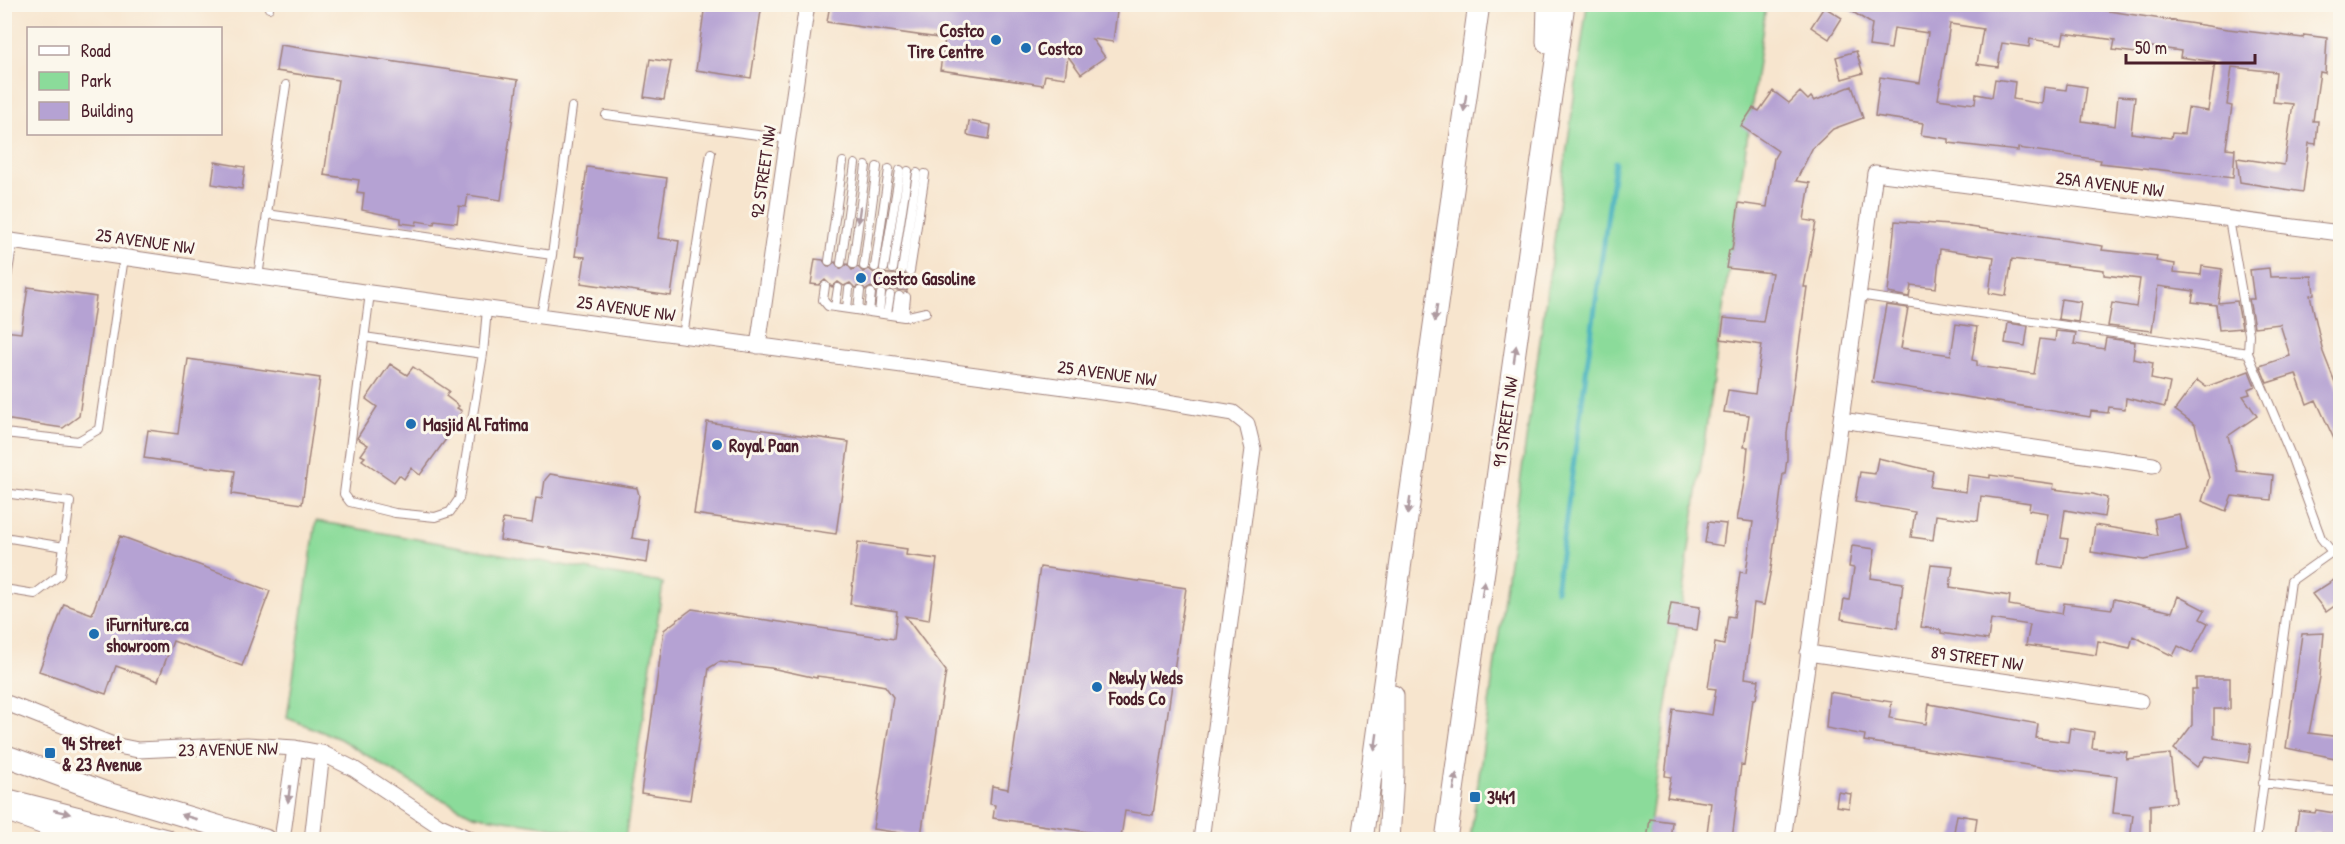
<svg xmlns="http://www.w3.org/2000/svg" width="2345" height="844" font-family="'Patrick Hand',sans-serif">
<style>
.green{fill:#8bdb9a;stroke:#6a7d62;stroke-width:1.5}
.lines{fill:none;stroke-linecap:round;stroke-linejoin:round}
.stream{stroke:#41b0bd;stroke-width:5}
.building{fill:#b5a2d3;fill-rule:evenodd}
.lane-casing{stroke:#a0827c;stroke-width:10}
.street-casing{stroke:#a0827c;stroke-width:17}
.secondary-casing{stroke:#a0827c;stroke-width:23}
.lane{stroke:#fff;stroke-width:8}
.street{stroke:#fff;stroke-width:15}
.secondary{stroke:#fff;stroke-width:21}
.oneway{fill:#ae9aa0}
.poi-dot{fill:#1f6fb2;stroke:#fbf7ec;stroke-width:2}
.labels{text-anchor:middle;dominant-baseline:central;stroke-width:6;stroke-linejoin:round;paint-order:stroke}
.poi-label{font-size:18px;font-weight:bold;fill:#4a1f2b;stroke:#fbf7ec;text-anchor:start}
.street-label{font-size:18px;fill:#4a1f2b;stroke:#fbf7ec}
</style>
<rect width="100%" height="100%" fill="#fbf7ec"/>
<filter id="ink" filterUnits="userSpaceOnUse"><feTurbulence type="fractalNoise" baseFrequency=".0167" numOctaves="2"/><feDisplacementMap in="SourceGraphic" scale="12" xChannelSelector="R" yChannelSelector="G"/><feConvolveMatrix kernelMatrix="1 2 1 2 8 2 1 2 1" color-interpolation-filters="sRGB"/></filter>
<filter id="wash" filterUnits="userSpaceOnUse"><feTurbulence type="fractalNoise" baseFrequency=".008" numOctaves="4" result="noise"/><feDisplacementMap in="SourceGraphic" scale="24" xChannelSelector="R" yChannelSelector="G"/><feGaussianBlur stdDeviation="1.35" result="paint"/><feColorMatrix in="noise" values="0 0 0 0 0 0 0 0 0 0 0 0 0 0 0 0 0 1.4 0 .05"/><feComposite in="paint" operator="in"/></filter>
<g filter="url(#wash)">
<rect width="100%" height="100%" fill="#f7e5ce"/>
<path class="green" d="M1587,5h179l-118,834 -178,1z
M316,521l347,62 -38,256 -152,-24 -49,-25 -84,-51 -53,-21z"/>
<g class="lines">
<path class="stream" d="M1556,591l59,-429"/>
</g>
<g id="blocks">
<path class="building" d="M705,4h57l-11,74 -55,-8z
M830,4h288l-5,38 -21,-3 13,18 -24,17 -13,-18 -3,22 -20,-3 -2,10 -103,-15 5,-31 -118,-17z
M1840,4h222l166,25 75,9 1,-3 23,3 -2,35 -5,-1 -7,49h5l-2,23 -7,-1 -6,49 -63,-10 -3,-24 47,7 9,-61 -20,-2 3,-30 -44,-5 -5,38 5,1 -6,42 9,1 -2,29 -133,-15 1,-3 -83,-12v3l-69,-8v-4l-28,-4 2,-12 -48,-7 5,-39 40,6 8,-50 -34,-5 -3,21 -22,-3 3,-22zM1950,24l33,5 -6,35 21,3 4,-24 27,4 1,-8 32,5 2,-11 51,7 -2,10 23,3 1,-8 44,6 -1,6 35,5 -7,49 -20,-3 -4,26 -12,-1 -1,5 -40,-5 4,-36 -17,-1 -3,30 -33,-5 5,-34 -20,-3 -1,6 -22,-3 -2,17 -29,-5 2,-17 -20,-3 -3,18 -16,-3 -1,10 -37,-5z
M1824,7l18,11 -13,21 -18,-12z
M280,45l238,35 -17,120 -33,-5 -2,12 -7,-1 -2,17 -22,-3 -1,4 -17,-3 -1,4 -15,-2v-5l-39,-8 2,-17 -7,-1 2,-12 -35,-5 14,-95 -62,-9z
M1856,51l7,22 -21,6 -6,-22z
M650,59l21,3 -7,38 -20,-3z
M1852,86l11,32 -30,11 -21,20 -16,32 14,2 -6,37 12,2 -12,65h3l-20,146v26l-2,15h-2l-12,95 -7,36 -10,-2 -9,75 14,2 -3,19h-3l-9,67 -3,-1 -9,75h-26l5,-37 -44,-6 4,-20 -6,-1 8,-67 39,6 4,-26 -8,-1 7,-45 9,2 4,-29 6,1 6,-45 6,1 7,-51 -16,-2 8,-43 3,-30h-4l5,-32 -25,-3 4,-22 27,4 7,-49 -41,-6 3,-21 39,4 9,-49 -46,-5 3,-18h3l7,-47 28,4 7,-49 4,-7 -37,-25 12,-18 6,3 14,-20 16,12 11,-11 8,8 3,-3 3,4z
M969,121l22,4 -2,14 -22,-4z
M215,162l30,5 -3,22 -30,-5z
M587,167l80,11 -9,60 21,3 -8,55 -90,-13 4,-26 -10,-1z
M1895,221l68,5 140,20 -1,4 55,6 -1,5 19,3 -1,8 27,3 1,-9 20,3 -4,34 19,-2 5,27 -23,2 -3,-25 -24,-3 2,-11 -36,-5 -6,45 -44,-5 4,-23 24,4 4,-28 -36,-4v-5l-92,-11 -6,37 -17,-3 5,-36 -54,-8 -4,39 -25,-3 -2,12 -21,-4z
M815,259l8,1 5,7 7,-5 5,7 7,-5 5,6 6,-3 5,5 6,-3 5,4 31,2 4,2 -2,14 -26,-3 -5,2 -5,-3 -5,3 -5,-5 -6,3 -5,-5 -6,3 -6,-4 -6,5 -7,-7 -6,5 -8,-1z
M2269,268l1,9 42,-1 2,18 -4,1 13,57 17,43v57l-24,-52 -9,4 -11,-30 -29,9 -7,-17 30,-10 -10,-32 -26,3 -5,-28h5l-4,-29z
M28,287l68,10 -17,119 -16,12 -59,-9v-88l17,2z
M2061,299l20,3 -3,20 -20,-3z
M1886,305l22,3 -7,40 50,7 5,-31 21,3 -5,33 5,1v5l57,8 6,-35 15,2 1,-10 20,2 -2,11 30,5 2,-11 29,4 -2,17 20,4 -2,16 19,4 -5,24 -39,-9 -1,11 -16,-2 -1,6 -17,-2 -1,6 -218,-35z
M2008,323l20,3 -3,20 -20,-3z
M188,359l132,19 -18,126 -70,-10 3,-23 -91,-13 4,-28 30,4z
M390,364l17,11 6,-8 36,24 -3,5 13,10 -2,2 5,3 -7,11 2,2 -37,51 -9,-7 -7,11 -5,-4 -5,7 -32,-22 3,-3 -4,-2 7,-10 -11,-7 20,-31 -11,-8z
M2249,371l6,15 -7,3 2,5 -7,2 14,20 -29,20 9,35 36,4 -2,25 -39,-4 -6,15 -24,-10 7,-23 -14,-53 -20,-15 22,-30 9,7z
M707,422l142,20 -13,92 -142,-20z
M1878,458l55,13 -3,16 36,5 2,-17 22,3v-3l64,9 -1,5 40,5 14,4 -3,19 -39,-7 -4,28 7,1 -5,29 -24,-4 9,-51 -19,-3 1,-7 -49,-7 -3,25 -42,-6 -3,25 -22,-3 4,-25 -60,-10 5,-30 15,2z
M550,474l87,14 2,7 -7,43 18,3 -3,22 -147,-23 3,-21 29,4 4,-25 6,1 3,-19z
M2179,514l8,37 -43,9 -53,-8 4,-27 62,10 -3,-16z
M1708,522l18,2 -3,22 -18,-3z
M120,536l150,55 -28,75 -69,-25 -15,40 -42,-15 -10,28 -67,-23 25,-67 28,10z
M858,542l49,7 -1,6 31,4 -8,61 -24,-4 41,55 -25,165 -48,-7 20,-132 -8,-11 -22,-4 -46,-6v2l-46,-10 -52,-6 -10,6 -19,132 -49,-7 23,-163 28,-21 202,30 3,-28 -47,-7z
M1852,546l23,3 -4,29 32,5 -5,45 -57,-9 3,-20 5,1 5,-32 -5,-1z
M1931,564l22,2 -3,21 60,9 -1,9 53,9 2,-11 48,6 2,-10 58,13 6,-16 27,14 -5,9 8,4 -16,30 -14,-7 -5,10 -40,-20 -3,12 -32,-7 -2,14 -70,-10 4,-20 -39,-6 -3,21 -47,-7v-3l-20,-3z
M1040,567l146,21 -33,227 -28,-4 -4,26 -128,-19 2,-13 -5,-1 2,-18 16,3z
M2340,576v26l-14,10 -14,-18z
M1671,603l29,4 -3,23 -30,-4z
M2324,633l-4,44 -11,56 31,4v22l-54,-11 16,-114z
M2196,678h34v31h-16v29l37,6 -3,19 -43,-7 -8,11 -23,-18 18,-24v-36h4z
M1829,692l63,10 -3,16 37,6 3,-20 109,20 -2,14 32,4 2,-14 24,4 -2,16 35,4 -1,7 44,-5 6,48 -26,3v35h-20l3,-25 -20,-2 4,-37 -70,-8 -183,-27 1,-6 -39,-7z
M1838,792l13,2 -2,14 -13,-2z
M2316,810l24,4v20l-27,-1 -1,3 -17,-2 4,-23 16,2z
M1957,815l20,3 -3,22 -21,-3z
M1650,819l22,3 -2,18h-23z"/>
</g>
</g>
<g filter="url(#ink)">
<use href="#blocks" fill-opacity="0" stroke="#a0827c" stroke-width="1.5"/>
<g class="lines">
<g class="lane-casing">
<path id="lane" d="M269,8v-4
M606,115l182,24
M267,214l19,-129
M552,255l20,-148
M829,261l14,-99
M841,263l14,-99
M853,264l13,-98
M864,266l13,-99
M875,267l14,-98
M884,268l16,-98
M893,269l15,-98
M902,270l15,-97
M910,271l15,-97
M258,277l9,-63 285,41 -11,61
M825,286l-2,14 5,6 76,11 22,-5
M370,293l-26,201 6,8 45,11 40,4 15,-5 9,-13 24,-145 4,-45
M1858,295l390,58 1,-19 -20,-115
M4,296l9,-55
M835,307l3,-19
M847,308l2,-19
M858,310l2,-19
M869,312l2,-19
M879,313l2,-19
M887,314l3,-19
M896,315l3,-19
M904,317l2,-20
M683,336l28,-183
M364,337l119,17
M2248,353l42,100 31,85 11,14 8,-6
M4,433l74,8 21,-12 25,-172
M4,493l66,9 -10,73 -25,19 -31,-5
M4,537l60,10
M2263,783l77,9
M2256,840l35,-259 41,-29"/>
</g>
<g class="street-casing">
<path id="street" d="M4,240l366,53 761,103 102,17 14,11 6,25 -52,391
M758,346l49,-342
M1841,420l312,45
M1808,653l332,48
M4,702l109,43 25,5 109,-5 48,3 27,5 32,16 84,56 34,15
M282,840l13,-92
M312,840l10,-87
M1783,840l92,-667 465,60"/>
</g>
<g class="secondary-casing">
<path id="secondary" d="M1547,42l1,-38
M4,755l100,37 161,48
M4,799l162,41
M11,812l78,28
M1362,840l117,-836
M1389,840l4,-67v-77
M1446,840l118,-836"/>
</g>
<use href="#lane" class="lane"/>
<use href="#street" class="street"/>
<use href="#secondary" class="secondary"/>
</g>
<defs><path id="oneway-solid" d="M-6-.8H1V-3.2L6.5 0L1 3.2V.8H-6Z" transform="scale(1.5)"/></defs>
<g class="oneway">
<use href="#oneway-solid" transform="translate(1465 103) rotate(98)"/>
<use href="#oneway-solid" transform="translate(859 215) rotate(98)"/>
<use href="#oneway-solid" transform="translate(1436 313) rotate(98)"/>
<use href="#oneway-solid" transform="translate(1515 354) rotate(-82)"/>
<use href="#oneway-solid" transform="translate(1409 506) rotate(98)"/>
<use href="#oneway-solid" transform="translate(1483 589) rotate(-82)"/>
<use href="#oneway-solid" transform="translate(1376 742) rotate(98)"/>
<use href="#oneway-solid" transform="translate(1455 782) rotate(-81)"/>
<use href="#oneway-solid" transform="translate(289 794) rotate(97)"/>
<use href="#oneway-solid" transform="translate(62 812) rotate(13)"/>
<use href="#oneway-solid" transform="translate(189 817) rotate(-164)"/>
</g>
</g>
<g class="poi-dot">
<circle cx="996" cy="40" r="6"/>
<circle cx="1026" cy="48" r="6"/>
<circle cx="861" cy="278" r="6"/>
<circle cx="411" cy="424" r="6"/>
<circle cx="717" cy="445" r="6"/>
<circle cx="94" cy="634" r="6"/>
<circle cx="1097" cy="687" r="6"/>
<rect x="44" y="747" width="12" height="12" rx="3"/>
<rect x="1469" y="791" width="12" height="12" rx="3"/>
</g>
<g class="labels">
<g class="poi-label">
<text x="984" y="30" text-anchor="end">Costco<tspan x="984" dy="21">Tire Centre</tspan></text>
<text x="1038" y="48">Costco</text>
<text x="873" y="278">Costco Gasoline</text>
<text x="423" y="424">Masjid Al Fatima</text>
<text x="729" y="445">Royal Paan</text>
<text x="106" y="624">iFurniture.ca<tspan x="106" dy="21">showroom</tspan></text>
<text x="1109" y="677">Newly Weds<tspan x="1109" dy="21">Foods Co</tspan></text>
<text x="62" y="743">94 Street<tspan x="62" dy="21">&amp; 23 Avenue</tspan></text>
<text x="1487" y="797">3441</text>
</g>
<g class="street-label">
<text transform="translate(763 172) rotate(-82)">92 STREET NW</text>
<text transform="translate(2110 184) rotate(7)">25A AVENUE NW</text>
<text transform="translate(145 241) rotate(8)">25 AVENUE NW</text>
<text transform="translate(626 308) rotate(8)">25 AVENUE NW</text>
<text transform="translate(1107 373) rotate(8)">25 AVENUE NW</text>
<text transform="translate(1505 422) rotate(-82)">91 STREET NW</text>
<text transform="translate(1977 658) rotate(8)">89 STREET NW</text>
<text transform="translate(228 749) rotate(-1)">23 AVENUE NW</text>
</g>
</g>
<rect width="2345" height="844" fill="none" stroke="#fbf7ec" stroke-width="24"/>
<rect x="27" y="27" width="195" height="108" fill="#fbf7ec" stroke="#b4a19f" stroke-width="1.5"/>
<rect x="39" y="46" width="30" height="9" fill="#ffffff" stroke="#b4a19f" stroke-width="1.5"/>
<text x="81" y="57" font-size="18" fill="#4a1f2b">Road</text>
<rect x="39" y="72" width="30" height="18" fill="#8bdb9a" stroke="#b4a19f" stroke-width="1.5"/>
<text x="81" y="87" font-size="18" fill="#4a1f2b">Park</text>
<rect x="39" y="102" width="30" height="18" fill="#b5a2d3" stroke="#b4a19f" stroke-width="1.5"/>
<text x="81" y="117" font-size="18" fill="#4a1f2b">Building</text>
<path d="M2126 54v9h129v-9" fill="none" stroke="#4a1f2b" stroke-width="3"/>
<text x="2135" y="54" font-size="18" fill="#4a1f2b" stroke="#fbf7ec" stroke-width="4.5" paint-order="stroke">50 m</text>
</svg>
